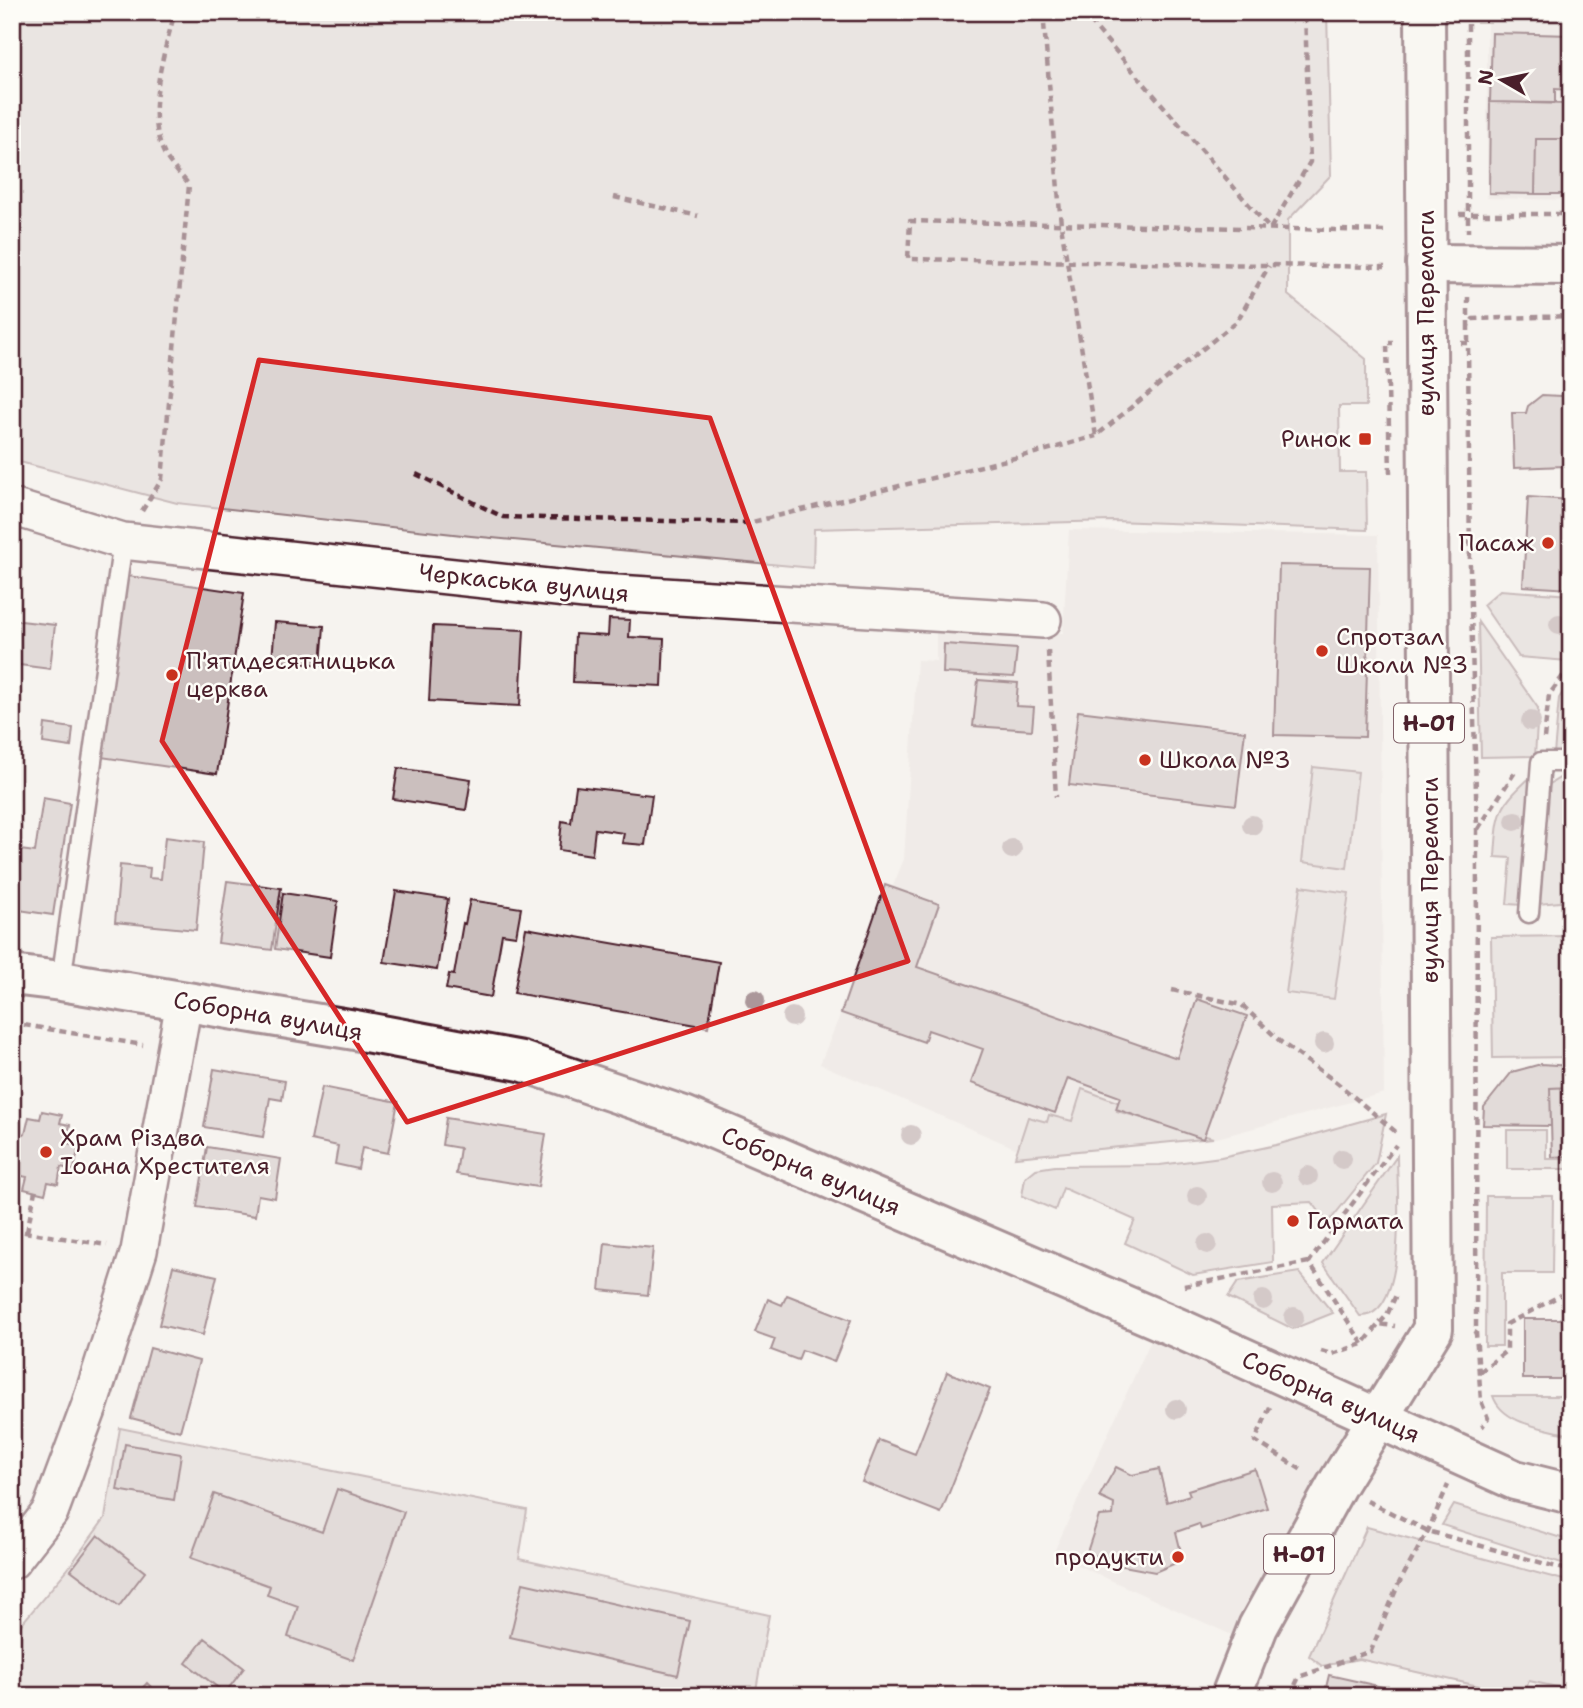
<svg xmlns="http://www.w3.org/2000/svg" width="1583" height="1708" font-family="'Shantell Sans',sans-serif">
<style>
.built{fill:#e9e3e0}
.green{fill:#dcd4d2;stroke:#937a7e;stroke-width:2}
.building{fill:#cbbfbe;stroke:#4a1f2b;stroke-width:2}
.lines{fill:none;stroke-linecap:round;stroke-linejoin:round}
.lane-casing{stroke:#4a1f2b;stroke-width:23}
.street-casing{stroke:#4a1f2b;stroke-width:40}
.secondary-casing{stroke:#4a1f2b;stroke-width:44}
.primary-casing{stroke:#4a1f2b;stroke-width:44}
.path{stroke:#4a1f2b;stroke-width:4.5;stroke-dasharray:7 5;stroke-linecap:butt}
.lane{stroke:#fdfcf7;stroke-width:18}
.street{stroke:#fdfcf7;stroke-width:35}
.secondary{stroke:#fdfcf7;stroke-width:38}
.primary{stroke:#fdfcf7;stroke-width:38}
.tree{fill:#ab979a}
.marked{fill:none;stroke:#d62828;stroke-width:5;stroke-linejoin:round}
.poi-dot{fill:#c8321e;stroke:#fdfcf7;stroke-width:2.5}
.labels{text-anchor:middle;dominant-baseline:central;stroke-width:5;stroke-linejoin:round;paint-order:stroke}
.shield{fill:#fdfcf7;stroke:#806168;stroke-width:2}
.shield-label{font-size:23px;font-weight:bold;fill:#4a1f2b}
.street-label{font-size:24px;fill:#4a1f2b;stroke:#fdfcf7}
.poi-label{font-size:24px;fill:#4a1f2b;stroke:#fdfcf7;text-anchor:start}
</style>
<rect width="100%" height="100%" fill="#f6f3ef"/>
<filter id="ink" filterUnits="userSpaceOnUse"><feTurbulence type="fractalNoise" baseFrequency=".0143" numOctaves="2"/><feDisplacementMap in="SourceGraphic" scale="14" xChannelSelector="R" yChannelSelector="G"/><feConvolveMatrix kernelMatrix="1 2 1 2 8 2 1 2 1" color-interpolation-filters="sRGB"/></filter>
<g filter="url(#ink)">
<path class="built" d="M1487,12h84v188l-84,-2z
M1069,530l309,5 6,558 -167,45 -202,10 -195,-84 84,-205 13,-199 19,1v-34l127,6z
M1156,1329l213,94 -124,218 -192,-87z"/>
<path class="green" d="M12,12h1315l4,163 -43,45v75l78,64v47h-27l1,66h26l1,58 -255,-9 -298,8 -1,39 -342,-32 -294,-33 -165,-43z
M1500,590l71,5v61l-3,5 -49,-4 -36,-52z
M1478,622l60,86 -3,48 -54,1z
M1571,681v73h-17l5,-56z
M1313,767l45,5 -11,96 -45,-6z
M1535,773l-11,132 -17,-1 4,-46 -16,-1c3,-48 4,-51 40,-84z
M1566,774h5v127l-33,3 6,-107 6,-13z
M1301,886l48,7 -15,106 -48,-6z
M1571,936v121l-78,1 -2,-121z
M1082,1089l38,14 -3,8 96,27 -198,19 13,-40 19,5 2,-7 23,6z
M1386,1114l-10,49 -48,60 -16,-21 -40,2 1,58 -80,13 -68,-32 10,-23 -72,-32 -8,22 -33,-14 3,-18 11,-9 19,-3 105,-1 61,-8 55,-12z
M1507,1130h39v29h25v10h-64z
M1397,1156c0,33 12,161 -37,160l-37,-53z
M1486,1196h67l-1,77h-50v73h-17z
M1299,1272l34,41 -40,16 -65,-32 10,-15z
M1493,1396h78v39c-25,-7 -68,-10 -78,-39z
M120,1428l407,82 -8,49 250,56 -14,81h-743v-61l55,-65 38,-52z
M1454,1505l117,36v25l-129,-41z
M1367,1527l204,55v108l-42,-9 -6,15 -164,-37 -37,7 -13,-10z"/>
<path class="building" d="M1492,33l79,2v55l-16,-1v14l-65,-1z
M1490,102l81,2v35h-35l-1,55 -46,-1z
M1536,139h35v55h-36z
M1571,387v56l-8,6 1,17 -50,2 -2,-55h14l2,-7 14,-11 20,1z
M1528,497l43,3v89l-48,-3z
M1279,565l91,2 -5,170 -91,-2z
M128,576l116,17 -27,181 -116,-17z
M609,619l21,1 -1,17 35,2 -2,47 -89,-4 2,-48 33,2z
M12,620l43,5 -5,44 -38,-5z
M275,622l49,4 -3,39 -49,-4z
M433,626l91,4 -4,76 -91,-5z
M944,644l73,5 -3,28 -71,-4z
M978,680l40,3 -2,23 18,1 -2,23 -59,-4z
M1078,711l167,20 -9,74 -167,-20z
M45,724l28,4 -2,19 -28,-4z
M398,768l73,11 -5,31 -73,-11z
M576,786l76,9 -7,50 -23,-2 2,-10 -29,-4 -3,26 -33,-5 3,-29 9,2z
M43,798l27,5 -17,112 -41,-6v-60l23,3z
M165,837l39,5 -8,88 -81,-8 5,-57 30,3 -1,10 12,1z
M227,881l54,7 -9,62 -54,-7z
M885,885l54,19 -22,63 260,91 20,-59 50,17 -44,123 -87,-30 4,-12 -52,-19 -13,35 -84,-30 12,-34 -55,-19 -4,12 -83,-29z
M396,891l52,8 -11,71 -53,-8z
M283,893l55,8 -8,56 -55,-8z
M470,900l51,8 -5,28 -14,-2 -11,63 -45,-8 3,-15 5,1 9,-52 2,1z
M526,928l193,34 -11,65 -194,-34z
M1541,1064l30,2v21l-21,1 1,38 -68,-1 1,-18 28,-35z
M214,1069l71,12 -3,19 -12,-2 -7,39 -59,-10z
M322,1087l76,15 -10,51 -26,-5 -4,21 -23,-5 3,-18 -27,-6z
M1571,1087v69l-19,1 -2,-69z
M42,1111l20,4 -2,8 10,2 -4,18 13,2 -5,25 -13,-3 -3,17 -10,-2 -3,12 -21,-5 3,-12 -10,-2 3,-16 -8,-2v-26l13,3 4,-17 11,2z
M446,1118l100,16 -8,53 -82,-13 4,-26 -18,-3z
M207,1147l74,12 -6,39 -17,-3 -3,21 -58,-9z
M605,1243l48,5 -5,47 -48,-5z
M173,1266l44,10 -14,59 -44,-10z
M787,1295l64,25 -17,42 -32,-12 -4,10 -27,-10 4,-11 -20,-7 13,-33 14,6z
M1523,1319h48v60h-48z
M150,1348l49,13 -19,70 -49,-13z
M947,1372l43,17 -49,124 -79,-31 17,-42 36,14z
M125,1444l56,10 -7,46 -57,-10z
M1116,1467l16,8 27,-6 8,33 23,-7 -2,-5 67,-21 12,39 -66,21 -2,-5 -23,8 7,28 -28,12 -37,-7 2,-7 -34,-3 13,-39 14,-1 1,-11 -15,-7z
M337,1489l67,23 -51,148 -65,-23 10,-31 -31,-11 3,-9 -79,-28 23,-64 108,38z
M98,1535l47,37 -26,34 -48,-36z
M523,1583l167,38 -12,54 -168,-38z
M205,1638l39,30 -19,25 -39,-30z
M1329,1675l94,21h-99z
M147,1683l13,13h-25z
M937,1688l36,8h-37z"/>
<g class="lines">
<g class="lane-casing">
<path id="lane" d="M1529,913l12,-151h30
M61,981l62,-440"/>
</g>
<g class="street-casing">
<path id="street" d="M12,507l111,34 462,50 458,29
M12,1561l38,-49 39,-105 50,-156 45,-249"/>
</g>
<g class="secondary-casing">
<path id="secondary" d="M1426,264l145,1
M12,975l49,6 294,49 166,31 163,55 496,213 335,151 56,14"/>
</g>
<g class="primary-casing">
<path id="primary" d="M1231,1696l27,-69 78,-141 97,-157 -8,-1317"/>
</g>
<path class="path" d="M1043,12l18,213 35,211 141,-115 32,-55
M1082,12l188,217 40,-67 -5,-150
M1468,12v220
M614,197l84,19
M1459,214h112
M1384,231l-474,-10 -2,38 477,8
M1468,297v29
M1461,343h7l2,226 7,261 -1,503
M1468,343v-17l5,-7 98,-3
M1390,473l-3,-130h6
M416,474l87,43 245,6 295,-72 53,-15
M142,511l20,-32 27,-294c-7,-9 -18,-19 -24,-30 -21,-39 -1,-103 10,-143
M1048,651l8,146
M1544,738l5,-43 22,-30
M1478,829l37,-57
M1172,990l70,15 40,38 54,39 60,50
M12,1023l131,22
M12,1230l95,15
M27,1232l8,-41
M1184,1286l125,-24
M1380,1323l7,-8 9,-20
M1474,1332l2,1 5,68 7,17 -6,9
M1363,1344l-54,-82 87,-117
M1321,1351l11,3 31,-10 16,-20 16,2
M1480,1372l27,-22v-26l54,-29
M1270,1407l-15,34 50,31
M1367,1501l61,30 143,40
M1290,1696l9,-19 72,-26 27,-66 30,-54 20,-46"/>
<use href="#lane" class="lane"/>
<use href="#street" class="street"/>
<use href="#secondary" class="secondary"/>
<use href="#primary" class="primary"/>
</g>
<g class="tree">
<circle cx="1559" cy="624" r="10"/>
<circle cx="1531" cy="721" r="10"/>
<circle cx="1515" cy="821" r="10"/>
<circle cx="1252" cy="825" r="10"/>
<circle cx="1012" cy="849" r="10"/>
<circle cx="755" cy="1000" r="10"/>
<circle cx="792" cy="1017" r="10"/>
<circle cx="1324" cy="1043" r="10"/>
<circle cx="911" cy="1135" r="10"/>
<circle cx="1342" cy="1159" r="10"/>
<circle cx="1308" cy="1176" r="10"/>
<circle cx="1272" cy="1182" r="10"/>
<circle cx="1197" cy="1196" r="10"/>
<circle cx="1207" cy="1244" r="10"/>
<circle cx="1263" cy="1300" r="10"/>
<circle cx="1294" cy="1317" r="10"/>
<circle cx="1176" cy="1409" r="10"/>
</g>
</g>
<path d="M0 0H1583V1708H0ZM259,360l451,58 198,543 -501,161 -245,-381z" fill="#f6f3ef" fill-opacity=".55" fill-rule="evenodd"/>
<path class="marked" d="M259,360l451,58 198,543 -501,161 -245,-381z"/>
<g class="poi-dot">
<rect x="1358" y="432" width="14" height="14" rx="3.5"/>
<circle cx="1548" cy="543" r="7"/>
<circle cx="1322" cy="651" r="7"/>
<circle cx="172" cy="675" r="7"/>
<circle cx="1145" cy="760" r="7"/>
<circle cx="46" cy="1152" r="7"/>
<circle cx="1293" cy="1221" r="7"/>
<circle cx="1178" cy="1557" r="7"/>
</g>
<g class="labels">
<g class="shield">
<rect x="1394" y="703.5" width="70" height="39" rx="5"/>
<rect x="1264" y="1534.5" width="70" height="39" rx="5"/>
</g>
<g class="shield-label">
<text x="1429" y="723">Н-01</text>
<text x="1299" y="1554">Н-01</text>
</g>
<g class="street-label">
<text transform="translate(1426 313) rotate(-90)">вулиця Перемоги</text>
<text transform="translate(524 583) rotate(6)">Черкаська вулиця</text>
<text transform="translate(1430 880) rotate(-90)">вулиця Перемоги</text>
<text transform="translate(268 1016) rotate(10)">Соборна вулиця</text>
<text transform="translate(811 1171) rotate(23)">Соборна вулиця</text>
<text transform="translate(1331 1397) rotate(24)">Соборна вулиця</text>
</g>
<g class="poi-label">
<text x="1351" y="439" text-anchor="end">Ринок</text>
<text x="1534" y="543" text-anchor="end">Пасаж</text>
<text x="1336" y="637">Спротзал<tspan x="1336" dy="28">Школи №3</tspan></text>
<text x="186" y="661">П'ятидесятницька<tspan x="186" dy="28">церква</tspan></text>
<text x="1159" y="760">Школа №3</text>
<text x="60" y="1138">Храм Різдва<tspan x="60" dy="28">Іоана Хрестителя</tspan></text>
<text x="1307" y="1221">Гармата</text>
<text x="1164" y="1557" text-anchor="end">продукти</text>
</g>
</g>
<rect width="1583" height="1708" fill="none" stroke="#fdfcf7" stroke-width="42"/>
<rect x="21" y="21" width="1541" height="1666" fill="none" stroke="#4a1f2b" stroke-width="2.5" filter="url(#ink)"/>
<g transform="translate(1502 80) rotate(279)" stroke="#fdfcf7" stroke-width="5" paint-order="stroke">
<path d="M0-5L12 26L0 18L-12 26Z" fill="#4a1f2b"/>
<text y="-10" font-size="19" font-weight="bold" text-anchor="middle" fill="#4a1f2b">N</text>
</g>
</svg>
